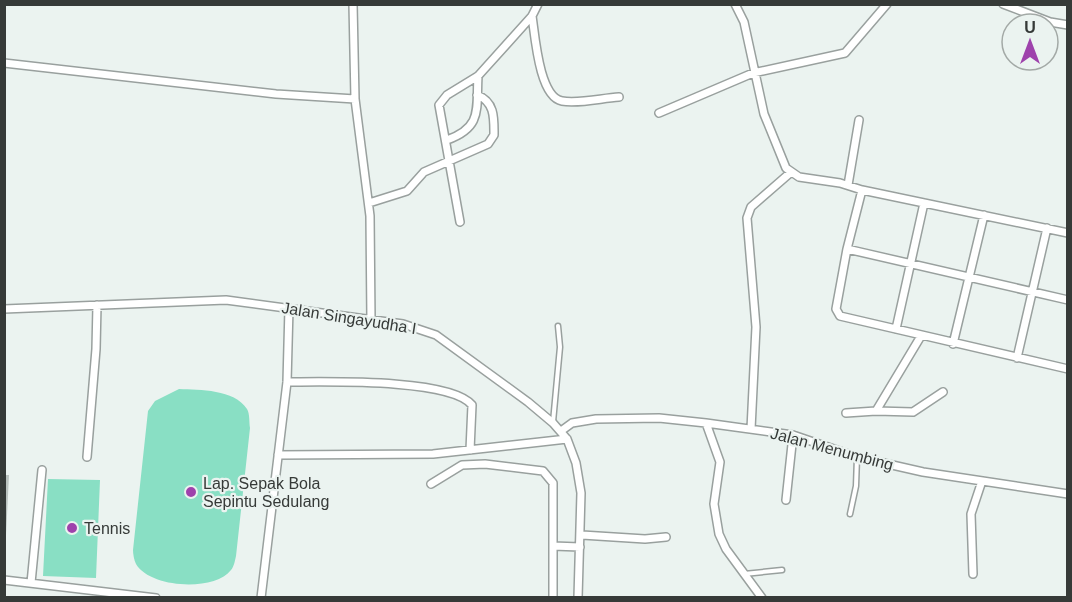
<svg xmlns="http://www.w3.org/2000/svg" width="1072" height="602" font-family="Helvetica,sans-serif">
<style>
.green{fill:#89dfc4}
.building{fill:#bbc3c0}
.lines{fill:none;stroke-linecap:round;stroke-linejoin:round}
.service-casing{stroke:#99a09e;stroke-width:7}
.minor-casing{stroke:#99a09e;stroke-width:10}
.service{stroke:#fff;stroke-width:4}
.minor{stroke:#fff;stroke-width:7}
.poi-dot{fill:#9e42ac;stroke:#ebf3f0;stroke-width:2}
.labels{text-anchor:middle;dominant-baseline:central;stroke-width:4.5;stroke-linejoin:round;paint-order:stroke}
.street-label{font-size:16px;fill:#363a38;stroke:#ebf3f0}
.poi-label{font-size:16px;fill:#363a38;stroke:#ebf3f0;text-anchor:start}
</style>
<rect width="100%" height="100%" fill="#ebf3f0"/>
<path class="green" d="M179,389c21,1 55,0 68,20 3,5 2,13 3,19l-14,128c-1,4 -2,11 -5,14 -17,22 -81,18 -95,-6 -2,-4 -3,-10 -3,-14l15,-139 7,-10z
M48,479l52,1 -4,98 -53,-2z"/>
<path class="building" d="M4,475h5l-3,60h-2z"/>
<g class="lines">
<g class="service-casing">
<path id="service" d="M553,422l7,-75 -2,-21
M850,514l6,-28 1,-29
M744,574l38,-4"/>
</g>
<g class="minor-casing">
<path id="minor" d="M353,4l2,95 15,117 1,104
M735,4l9,18 20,92 22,54 13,9 41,6 22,7 -15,59 -11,60 4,7 228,53
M1003,4l47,18 18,3
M532,16c3,19 7,81 30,85 17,3 40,-3 57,-4
M4,63l272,31 79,5
M659,113l94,-40 92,-20 42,-49
M447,140c36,-13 29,-31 31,-64
M848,185l11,-65
M862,190l206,43
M369,203l38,-12 17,-19 64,-28 6,-9c0,-17 1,-33 -17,-40
M460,222l-21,-117 8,-10 31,-19 54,-60 6,-12
M847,249l221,51
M4,309l222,-9 177,24 33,11 92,67 25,21 14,16 9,24 5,30 -3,105
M896,329l28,-126
M953,344l31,-129
M1017,358l30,-130
M287,382c37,0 163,-4 185,23l-2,45
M876,411l37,1 30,-20
M846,413l30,-2 45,-75
M706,423l14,39 -6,42 5,30 7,15 36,49
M751,429l5,-102 -9,-109 4,-11 39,-34
M561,431l11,-8 24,-4 63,-1 47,5 87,12 64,22 66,15 145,22
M278,455l155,-1 134,-15
M87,457l9,-108 1,-44
M431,484l31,-19 23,-1 58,7 10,12v63l27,1
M786,500l7,-65
M582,535l63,4 21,-2
M973,574l-2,-60 11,-33
M4,580l152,18
M31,583l11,-113
M261,598l26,-216 2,-74
M553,598v-52"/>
</g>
<use href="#service" class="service"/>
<use href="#minor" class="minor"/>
</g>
<g class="poi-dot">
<circle cx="191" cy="492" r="6"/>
<circle cx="72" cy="528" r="6"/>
</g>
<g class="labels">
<g class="street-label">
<text transform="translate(349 318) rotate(9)">Jalan Singayudha I</text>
<text transform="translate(832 449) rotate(15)">Jalan Menumbing</text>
</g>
<g class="poi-label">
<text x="203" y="483">Lap. Sepak Bola<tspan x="203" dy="18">Sepintu Sedulang</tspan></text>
<text x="84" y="528">Tennis</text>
</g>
</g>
<rect width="1072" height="602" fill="none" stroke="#363a38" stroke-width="12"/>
<g transform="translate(1030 42)"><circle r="28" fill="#ebf3f0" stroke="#a3a9a6" stroke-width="1.5"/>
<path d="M0-4.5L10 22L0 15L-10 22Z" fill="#9e42ac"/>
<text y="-9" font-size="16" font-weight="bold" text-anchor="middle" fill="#363a38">U</text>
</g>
</svg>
